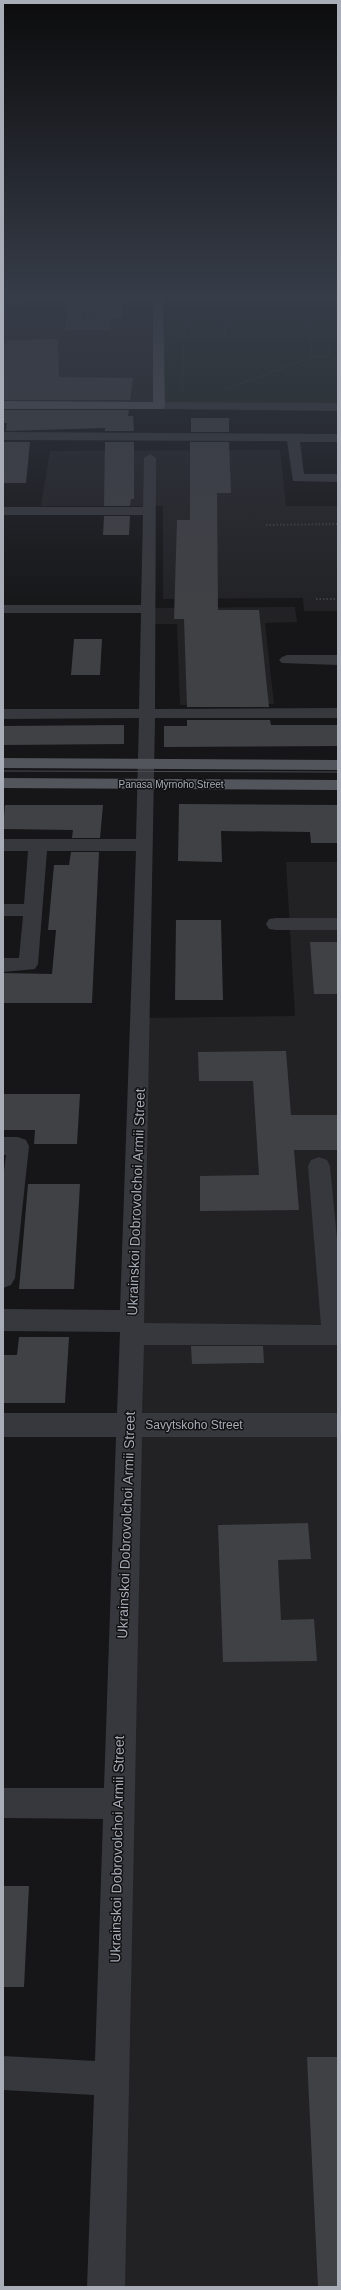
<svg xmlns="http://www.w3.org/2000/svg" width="341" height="2290" font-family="Helvetica,sans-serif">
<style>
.built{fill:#222225}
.green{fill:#1e261f}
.building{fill:#404145}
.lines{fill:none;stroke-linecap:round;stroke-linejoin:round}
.path-far1{stroke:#3d3f44;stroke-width:1.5;stroke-dasharray:1 1.5;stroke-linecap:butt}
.path{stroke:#3d3f44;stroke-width:2;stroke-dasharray:1.5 2;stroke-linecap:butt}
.minor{fill:#37383d;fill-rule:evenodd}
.major{fill:#53555c;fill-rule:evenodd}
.tram{stroke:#4a4c52;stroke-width:1}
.labels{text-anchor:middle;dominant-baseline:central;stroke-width:3;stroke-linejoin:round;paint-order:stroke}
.far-street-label{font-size:10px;fill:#a8adb8;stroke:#111113}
.street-label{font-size:12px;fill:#a8adb8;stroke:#111113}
.near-street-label{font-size:14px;fill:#a8adb8;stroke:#111113}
</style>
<rect width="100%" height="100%" fill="#161618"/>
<path class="built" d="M159,295v111l-156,-1v-103l26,-6z
M280,450l6,56h52v105h-34l-1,-13 -140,1v-93h-122l9,-55z
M295,607l2,15 -32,1 9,81 -94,1 -3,-81h-26v-16z
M286,862h52v1425h-232l35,-1269 154,-2z"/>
<path class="green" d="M159,295h179v112l-179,-1z"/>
<path class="building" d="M68,300h17l-2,18 5,4 7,-4 3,-18h25l-2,19h-10l-1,11h-45z
M58,339l1,38 74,1 -3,22h-127v-57h4v-3z
M3,410h126l-1,6h5l1,15h-29v-3l-99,3 1,-8h-4z
M191,418h38v14h-38z
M4,442h26l-4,41h-23z
M105,442h29v57h-3l-1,7h-26z
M190,442h39l2,51h-14l1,117h41l10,97h-82l-3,-88h-10l3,-99h13z
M104,516h26l-1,19h-26z
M74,639h28l-2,36h-29z
M187,720h83l1,5h67v21l-174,1v-21h23z
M124,725v19l-121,1v-19z
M179,804l159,1v38h-27l-1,-11 -89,-1 1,31 -44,-1z
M5,805h98l-3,33h-28l1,-8 -70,-1z
M71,852h28l-7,151h-89v-30l49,1 4,-44h-8l6,-65h15z
M176,920h45l2,80h-48z
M310,942h28v52h-24z
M286,1051l5,64h47v35h-44l5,60 -99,1v-35l59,-1 -6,-94h-54l-1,-29z
M3,1094h77l-3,50h-43l1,-14h-32z
M28,1184h52l-6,105h-55z
M19,1337h50l-4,66h-62v-48h14z
M191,1346h72l1,17 -72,1z
M308,1523l3,36 -33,1 3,60 33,-1 3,42 -94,1 -5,-137z
M3,1886h26l-5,101h-21z
M307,2057h31v230h-20z"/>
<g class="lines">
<path class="path-far1" d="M223,295l2,41
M322,295l16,1
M176,336h162
M327,336l4,21 7,3
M312,357h19
M226,389l86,-32 -6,-62
M182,391l4,-96"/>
<path class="path" d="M266,525l72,-1
M316,599h22"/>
<path class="minor" d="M87,295h76v1l-5,3h-61l-3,19 -5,3 -5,-3z
M159,402l179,1v8l-183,-2 -2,-3z
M3,432l335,2v8h-38l4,32h34v8l-45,-1 -6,-40 -284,-1z
M150,454l6,4 -1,251 183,-1v10h-183l-11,605 177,2 -13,-159 3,-6 8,-3 8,3 3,6 8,83v96h-194l-2,68h196v24h-196l-17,850h-38l7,-192 -91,-5v-34l92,5 8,-242 -100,-1v-30h101l12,-351h-113v-24h114l3,-81 -117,-1v-22l117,1 16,-459h-89l-9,113 -3,5 -32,3v-14h16l4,-42h-20v-12h21l4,-53h-25v-12h133l3,-121 -136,1v-10h136l2,-96h-138v-8h138l2,-90h-140v-8h140l1,-49z
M287,655h51v10l-56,-2 -3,-3 3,-3z
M276,918h62v12h-62l-7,-1 -3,-5 3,-5z
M3,1137h15l8,3 3,6 -14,132 -4,7 -8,3v-109l3,-24h-3z"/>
<path class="major" d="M153,295h10l2,111 -2,3h-160v-8l150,1z
M3,758l335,2v10l-335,-2z
M3,778l335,2v10l-335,-2z"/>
<path class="tram" d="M3,771l335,1"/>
</g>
<linearGradient id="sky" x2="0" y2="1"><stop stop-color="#0c0c0d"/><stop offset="0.48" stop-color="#363c48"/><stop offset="1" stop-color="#363c48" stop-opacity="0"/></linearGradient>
<rect width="341" height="616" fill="url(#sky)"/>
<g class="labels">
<g class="far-street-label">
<text x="171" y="784">Panasa Myrnoho Street</text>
</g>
<g class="street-label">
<text x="194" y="1425">Savytskoho Street</text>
</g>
<g class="near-street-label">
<text transform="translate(136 1202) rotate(-88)">Ukrainskoi Dobrovolchoi Armii Street</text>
<text transform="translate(126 1525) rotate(-88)">Ukrainskoi Dobrovolchoi Armii Street</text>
<text transform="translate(117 1849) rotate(-89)">Ukrainskoi Dobrovolchoi Armii Street</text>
</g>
</g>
<rect width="341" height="2290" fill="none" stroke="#a8adb8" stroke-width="8"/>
</svg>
